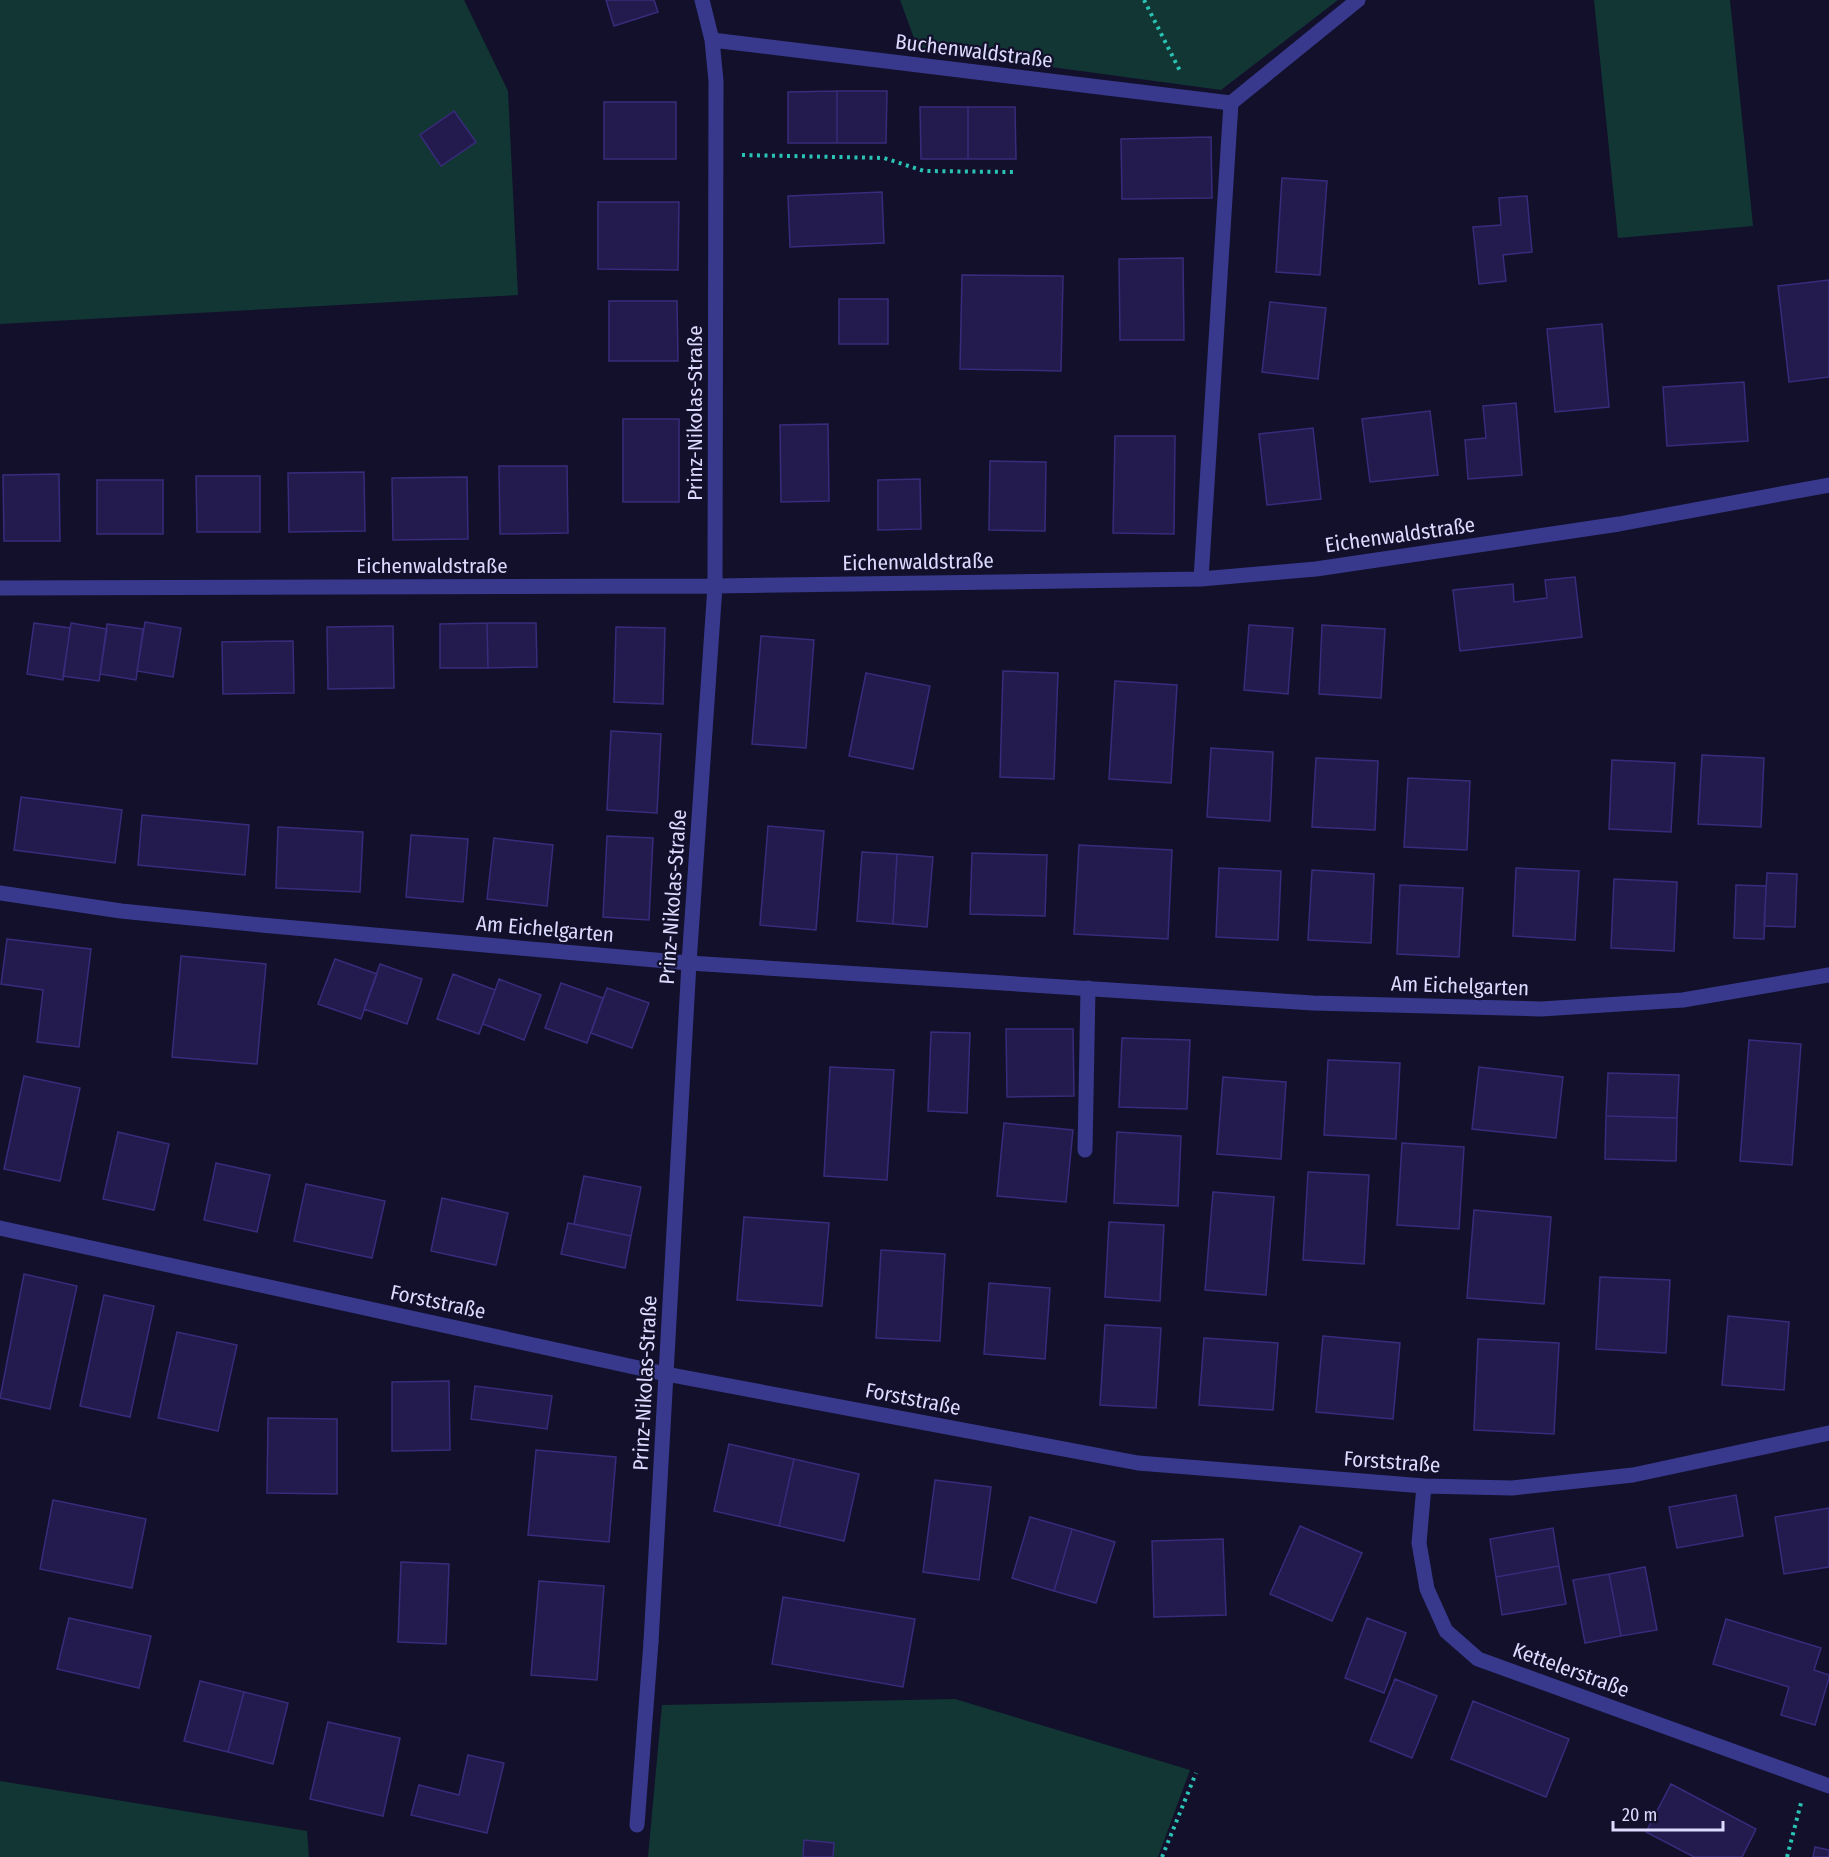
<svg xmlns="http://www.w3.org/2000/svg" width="1829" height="1857" font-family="'Fira Sans Condensed',sans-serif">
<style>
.green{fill:#123633}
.building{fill:#231b4e;stroke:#382b7b;stroke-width:1.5}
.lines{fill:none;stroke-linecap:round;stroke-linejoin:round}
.path{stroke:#2ac3b4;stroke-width:4;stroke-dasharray:3 4.5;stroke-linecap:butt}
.service{stroke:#38398d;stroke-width:15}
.minor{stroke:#38398d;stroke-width:15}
.labels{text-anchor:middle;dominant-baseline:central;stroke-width:4.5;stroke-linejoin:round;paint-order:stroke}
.street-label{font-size:21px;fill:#dddaff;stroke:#13102c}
</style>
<rect width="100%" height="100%" fill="#13102c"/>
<path class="green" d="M0,0h464l44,91 10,204 -518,29z
M900,0h438l-117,90 -303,-41z
M1594,0h136l23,226 -135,12z
M955,1699l235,71 -32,87h-510l14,-152z
M0,1781l307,50 2,26h-309z"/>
<path class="building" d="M606,0h48l4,12 -44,14z
M837,91h50l-1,52h-49z
M837,91v52h-49v-51z
M604,102h72v57h-72z
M920,107h48v52h-47z
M968,107h47l1,52h-48z
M454,111l22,31 -35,24 -21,-31z
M1211,137l1,61 -90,1 -1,-60z
M1282,178l45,3 -7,94 -44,-3z
M882,192l2,51 -94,4 -2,-51z
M1527,196l5,56 -29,3 3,26 -27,3 -6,-57 28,-2 -2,-27z
M598,202h81l-1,68 -80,-1z
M1183,258l1,82h-64l-1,-81z
M962,275l101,1 -2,95 -101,-2z
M1829,280v97l-40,5 -11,-96z
M839,299h49v45h-49z
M609,301h68l1,60h-69z
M1270,302l56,6 -8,71 -56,-7z
M1602,324l7,83 -54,5 -8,-83z
M1744,382l4,59 -81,5 -4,-59z
M1516,403l6,72 -54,4 -3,-39 21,-2 -3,-32z
M1430,411l8,64 -68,7 -8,-63z
M623,419h56v83h-56z
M828,424l1,77 -48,1 -1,-77z
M1313,428l8,71 -54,6 -8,-71z
M1115,436h60l-1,98 -61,-1z
M990,461l56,1 -1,69 -56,-1z
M499,466h68l1,67 -68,1z
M364,472l1,59 -76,1 -1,-59z
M59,474l1,67h-56l-1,-66z
M196,476h64v56h-63z
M467,477l1,62 -75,1 -1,-62z
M920,479l1,50 -43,1v-50z
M97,480h66v54h-66z
M1575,577l7,60 -122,14 -7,-61 60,-6 1,18 33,-4 -2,-18z
M145,622l36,6 -8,49 -36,-6z
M34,623l36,5 -7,52 -36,-6z
M71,623l36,6 -8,52 -36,-5z
M487,623l1,45h-48v-44z
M487,623h49l1,44 -49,1z
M107,624l36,5 -7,51 -36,-6z
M1249,625l44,3 -5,66 -44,-4z
M1322,625l63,4 -4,69 -62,-4z
M393,626l1,62 -66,1 -1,-62z
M616,627l49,1 -2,76 -49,-2z
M761,636l53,4 -8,108 -54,-4z
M293,641l1,52 -71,1 -1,-52z
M1003,671l55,2 -4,106 -54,-2z
M866,673l64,13 -17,83 -64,-13z
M1115,681l62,4 -6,98 -62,-4z
M611,731l50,3 -4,79 -50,-3z
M1211,748l62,4 -3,69 -63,-4z
M1702,755l62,3 -3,69 -63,-3z
M1316,758l62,3 -3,69 -63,-3z
M1612,760l63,3 -4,69 -62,-3z
M1408,778l62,3 -3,69 -63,-3z
M21,797l101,13 -7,53 -101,-13z
M142,815l107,10 -4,50 -107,-10z
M768,826l56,5 -8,99 -56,-5z
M278,827l85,5 -3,60 -84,-4z
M411,835l57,4 -5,63 -57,-5z
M607,836l46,2 -4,82 -46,-3z
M494,838l59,7 -6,61 -60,-7z
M1079,845l93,5 -4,89 -94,-5z
M862,852l35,2 -4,70 -36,-3z
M972,853l75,2 -2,61 -75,-2z
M897,854l36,3 -6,70 -34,-3z
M1219,868l62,3 -3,69 -62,-3z
M1516,868l63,3 -4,69 -62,-4z
M1312,870l62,4 -3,69 -63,-3z
M1767,873l30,1 -2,53 -31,-1z
M1614,879l63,3 -3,69 -63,-3z
M1400,885l63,3 -4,69 -62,-3z
M1736,885l30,1 -2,53 -30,-1z
M7,939l84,10 -12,98 -42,-5 6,-52 -42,-6z
M181,956l85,8 -9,100 -85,-7z
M335,959l42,15 -16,45 -43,-15z
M380,964l42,15 -15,45 -43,-15z
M453,974l42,16 -16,44 -42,-15z
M499,979l42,16 -17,45 -41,-16z
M561,983l42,15 -16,45 -42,-15z
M607,988l42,15 -17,45 -41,-15z
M1006,1029h67l1,67 -67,1z
M931,1032l39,1 -3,80 -39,-2z
M1122,1038l68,2 -3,69 -68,-2z
M1749,1040l52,4 -9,121 -52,-4z
M1328,1060l72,3 -4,76 -72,-4z
M830,1067l64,3 -7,110 -63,-4z
M1479,1067l84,10 -7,61 -84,-9z
M1608,1073l71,2 -2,43 -71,-2z
M24,1076l56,12 -20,93 -56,-12z
M1223,1077l63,5 -5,77 -64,-5z
M1606,1116l71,2 -1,43 -71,-2z
M1004,1123l69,7 -7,72 -69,-6z
M118,1132l51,12 -15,66 -51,-11z
M1117,1132l64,4 -3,70 -64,-3z
M1402,1143l62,4 -5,82 -62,-4z
M216,1163l54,12 -13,57 -53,-12z
M1308,1172l61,3 -5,89 -61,-4z
M584,1176l57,11 -10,49 -57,-12z
M306,1184l79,17 -13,57 -78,-17z
M1213,1192l61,5 -8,98 -61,-5z
M442,1198l66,15 -12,52 -65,-14z
M1474,1210l77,7 -7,87 -77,-6z
M744,1217l85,6 -7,83 -85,-6z
M1109,1222l55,3 -4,76 -55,-4z
M568,1223l63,13 -6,32 -64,-14z
M881,1250l64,4 -5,87 -64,-3z
M24,1274l53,12 -27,123 -50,-11z
M1600,1277l70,3 -4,73 -70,-4z
M989,1283l61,5 -5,71 -61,-5z
M104,1295l50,11 -24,111 -50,-11z
M1728,1316l61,6 -5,68 -62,-5z
M1105,1325l56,3 -5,80 -56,-3z
M177,1332l60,13 -19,86 -60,-13z
M1323,1336l77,7 -7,76 -77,-7z
M1204,1338l74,5 -5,67 -74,-5z
M1478,1339l81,4 -5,91 -80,-4z
M449,1381l1,69 -58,1v-69z
M475,1386l77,10 -5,33 -76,-10z
M268,1418l69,1v75l-70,-1z
M729,1444l65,15 -15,67 -65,-15z
M536,1450l80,7 -7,85 -81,-7z
M794,1459l65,15 -15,67 -65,-15z
M935,1480l56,7 -12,93 -56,-8z
M1736,1495l7,41 -66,12 -8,-41z
M53,1500l93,19 -14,69 -92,-19z
M1829,1508v59l-45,7 -9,-57z
M1030,1517l42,12 -18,62 -42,-13z
M1300,1526l62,27 -30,68 -62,-27z
M1553,1528l6,38 -63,11 -6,-38z
M1072,1529l43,13 -19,61 -42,-12z
M1223,1539l3,76 -72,2 -2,-76z
M401,1562l48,2 -3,80 -48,-2z
M1559,1566l7,38 -64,11 -6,-38z
M1645,1567l12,63 -36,6 -12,-62z
M1609,1574l12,62 -36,7 -12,-63z
M539,1581l65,5 -7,94 -66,-5z
M783,1597l132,22 -12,68 -131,-23z
M69,1618l82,18 -12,52 -82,-19z
M1367,1618l39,15 -22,60 -39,-15z
M1726,1619l95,29 -7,22 15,5v3l-14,47 -34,-10 8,-28 -76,-23z
M1395,1679l42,17 -25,62 -42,-17z
M200,1681l44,11 -16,60 -44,-11z
M244,1692l44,11 -15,61 -45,-12z
M1473,1701l96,38 -23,58 -95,-38z
M328,1722l72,16 -17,78 -73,-17z
M468,1755l36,8 -17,70 -76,-18 8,-30 40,10z
M1671,1784l85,45 -14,28h-48l-48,-25z
M804,1840l30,3 -1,14h-30z
M1815,1847l14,3v7h-16z"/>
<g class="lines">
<path class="path" d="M1144,0l36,71
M742,155l142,3 40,13 89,1
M1162,1857l34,-84
M1787,1857l14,-54"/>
<path class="service" d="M1085,1150l3,-162
M637,1825l14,-183"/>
<path class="minor" d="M712,40l519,63
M1201,579l30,-476 127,-103
M0,588l715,-2 486,-7 115,-10 303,-45 210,-39
M0,893l121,18 140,14 428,38 624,40 228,6 142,-9 146,-25
M0,1228l666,146 472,89 286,23 88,2 121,-13 196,-42
M1424,1486l-5,57 8,46 19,42 32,28 351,127
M651,1642l38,-679 26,-377 1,-505 -4,-41 -10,-40"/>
</g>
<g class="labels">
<g class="street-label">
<text transform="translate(974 51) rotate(7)">Buchenwaldstraße</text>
<text transform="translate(695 413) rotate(-90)">Prinz-Nikolas-Straße</text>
<text transform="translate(1400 535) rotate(-8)">Eichenwaldstraße</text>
<text transform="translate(918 562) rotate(-1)">Eichenwaldstraße</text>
<text x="432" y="566">Eichenwaldstraße</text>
<text transform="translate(673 897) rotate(-86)">Prinz-Nikolas-Straße</text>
<text transform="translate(545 929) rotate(5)">Am Eichelgarten</text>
<text transform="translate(1460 986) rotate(2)">Am Eichelgarten</text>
<text transform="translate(438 1302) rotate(12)">Forststraße</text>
<text transform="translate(645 1383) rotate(-87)">Prinz-Nikolas-Straße</text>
<text transform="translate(913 1399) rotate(11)">Forststraße</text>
<text transform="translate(1392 1462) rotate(4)">Forststraße</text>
<text transform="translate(1571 1670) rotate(20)">Kettelerstraße</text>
</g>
</g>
<path d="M1613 1821v9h110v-9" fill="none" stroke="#dddaff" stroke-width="3"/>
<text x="1622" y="1821" font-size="18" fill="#dddaff" stroke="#13102c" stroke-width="4.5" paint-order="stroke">20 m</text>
</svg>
